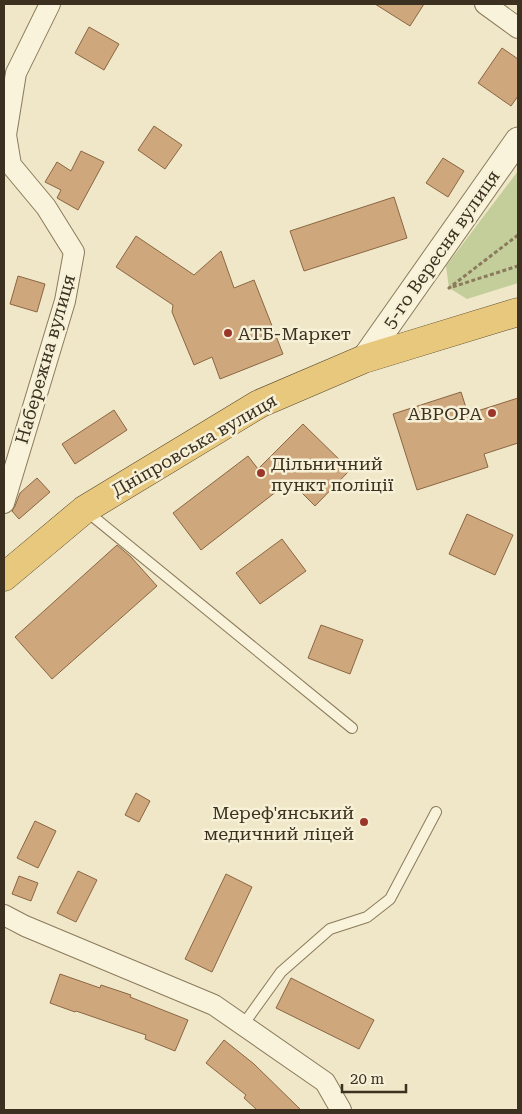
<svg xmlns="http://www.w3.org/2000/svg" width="522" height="1114" font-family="'Roboto Serif',serif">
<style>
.green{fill:#c3ce9b}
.building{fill:#cea77d;stroke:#8b6642}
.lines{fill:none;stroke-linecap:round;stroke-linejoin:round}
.service-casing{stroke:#8b7a5c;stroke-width:12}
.minor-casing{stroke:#8b7a5c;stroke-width:22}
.tertiary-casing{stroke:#8b7a5c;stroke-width:27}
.trunk-casing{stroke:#594830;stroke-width:29}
.path{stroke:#8b7a5c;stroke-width:3;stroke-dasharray:4 2.5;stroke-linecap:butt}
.service{stroke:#f9f3db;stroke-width:10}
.minor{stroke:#f9f3db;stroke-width:20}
.tertiary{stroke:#f9f3db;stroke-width:25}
.trunk{stroke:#e8c87c;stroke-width:28}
.poi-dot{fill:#9b362b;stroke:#f6f0d7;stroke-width:2}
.labels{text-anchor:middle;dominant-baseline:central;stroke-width:5;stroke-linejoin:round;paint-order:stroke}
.street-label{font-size:18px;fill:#3c3020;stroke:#f6f0d7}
.poi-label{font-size:18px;fill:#3c3020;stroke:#f6f0d7;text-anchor:start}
</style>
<rect width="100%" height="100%" fill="#efe7c7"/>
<path class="green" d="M518,171v112l-51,16 -18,-11 -3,-22z"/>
<path class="building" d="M375,4h49l-14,22z
M89,27l30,17 -15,26 -29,-17z
M502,48l16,11v37l-7,10 -33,-23z
M154,126l28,19 -17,24 -27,-19z
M81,151l23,11 -26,48 -21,-12 4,-8 -16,-8 12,-20 14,9z
M443,158l21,13 -16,26 -22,-14z
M394,197l13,41 -103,33 -14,-40z
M136,236l58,39 27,-24 13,37 20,-8 29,74 -63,25 -8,-22 -18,8 -22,-53 1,-7 -57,-38z
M18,276l27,8 -8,28 -27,-8z
M461,392l7,22 50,-16v45l-34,11 4,13 -71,23 -24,-76z
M114,410l13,20 -52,34 -13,-20z
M303,424l47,46 -35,36 -25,-25 -89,69 -28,-37 75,-57 10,13z
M37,478l13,14 -31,27 -7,-8 3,-5 5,-13z
M467,514l46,21 -18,40 -46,-21z
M282,539l24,32 -46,33 -24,-31z
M117,545l14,12 26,29 -105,93 -37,-42z
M321,625l42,15 -13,34 -42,-16z
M136,793l14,8 -11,21 -14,-7z
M35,821l21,10 -18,37 -21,-10z
M78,871l19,9 -21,42 -19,-9z
M226,874l26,13 -40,85 -27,-13z
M19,876l19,7 -7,18 -19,-7z
M60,974l40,14 1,-3 30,10 -1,2 58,23 -13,31 -30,-12 1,-4 -70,-24 -1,1 -25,-9z
M291,978l83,42 -15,29 -83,-41z
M224,1040l30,24 47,46h-44l-13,-12 2,-3 -40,-32z"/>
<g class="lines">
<g class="service-casing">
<path id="service" d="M85,510l267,218
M243,1025l38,-53 49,-43 37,-12 23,-18 46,-87"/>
</g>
<g class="minor-casing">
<path id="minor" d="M485,4l33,24
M4,503l61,-202 9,-49 -28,-45 -35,-42 -5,-30 10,-62 34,-69
M4,915l21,11 189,79 111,77 16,28"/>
</g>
<g class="tertiary-casing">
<path id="tertiary" d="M364,359l154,-219"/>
</g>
<g class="trunk-casing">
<path id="trunk" d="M4,577l80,-67 175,-106 105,-45 154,-47"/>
</g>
<path class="path" d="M518,235l-69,53 69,-22"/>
<use href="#service" class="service"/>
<use href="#minor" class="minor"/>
<use href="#tertiary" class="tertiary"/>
<use href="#trunk" class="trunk"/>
</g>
<g class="poi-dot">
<circle cx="228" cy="333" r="5"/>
<circle cx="492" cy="413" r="5"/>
<circle cx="261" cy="473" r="5"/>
<circle cx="364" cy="822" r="5"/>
</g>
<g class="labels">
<g class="street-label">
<text transform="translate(441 249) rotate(-55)">5-го Вересня вулиця</text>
<text transform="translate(45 359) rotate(-74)">Набережна вулиця</text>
<text transform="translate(194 445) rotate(-30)">Дніпровська вулиця</text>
</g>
<g class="poi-label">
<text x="238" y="333">АТБ-Маркет</text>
<text x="482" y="413" text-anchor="end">АВРОРА</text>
<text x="271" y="463">Дільничний<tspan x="271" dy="21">пункт поліції</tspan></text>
<text x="354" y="812" text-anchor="end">Мереф'янський<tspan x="354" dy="21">медичний ліцей</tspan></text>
</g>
</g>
<rect width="522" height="1114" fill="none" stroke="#3c3020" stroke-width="10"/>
<path d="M342 1084v8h64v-8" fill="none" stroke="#3c3020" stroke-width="2.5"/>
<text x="350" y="1084" font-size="15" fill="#3c3020" stroke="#f6f0d7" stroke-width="4" paint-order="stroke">20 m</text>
</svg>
